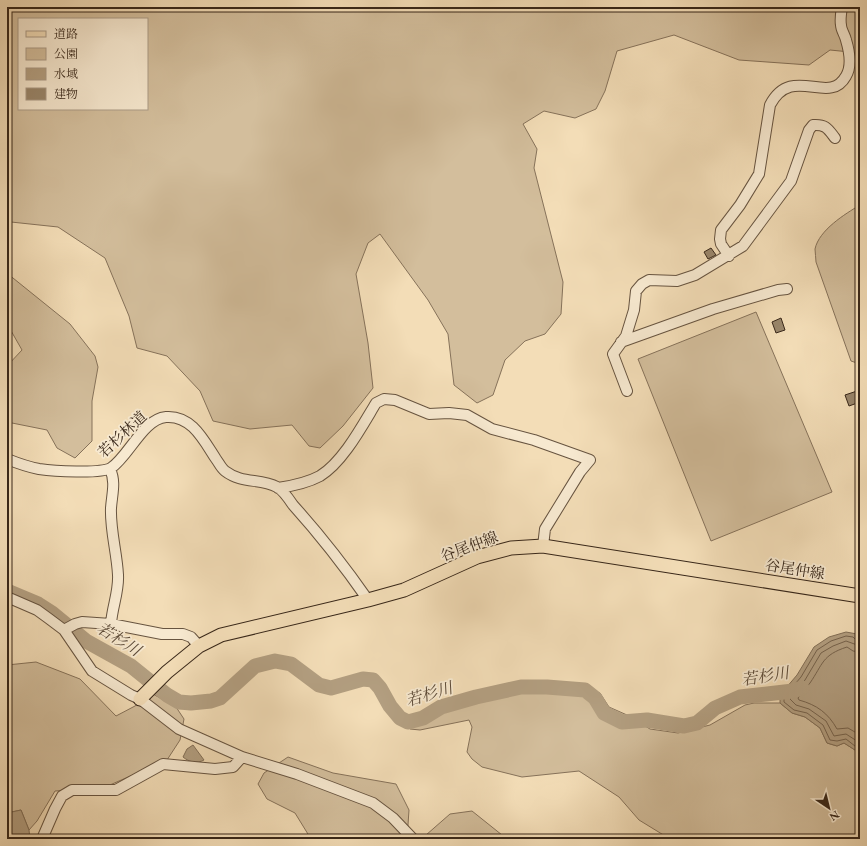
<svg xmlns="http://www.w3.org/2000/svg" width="867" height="846" font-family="'EB Garamond','Noto Serif JP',serif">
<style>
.green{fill:#d3be9c;stroke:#86725a;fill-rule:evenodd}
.water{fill:#b39f81;stroke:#826f57}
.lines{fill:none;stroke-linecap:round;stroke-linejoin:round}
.shore{stroke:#76634d;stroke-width:1}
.river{stroke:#b39f81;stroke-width:15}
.building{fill:#99866b;stroke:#382719}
.minor-casing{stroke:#675440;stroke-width:12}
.major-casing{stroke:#382719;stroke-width:15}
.minor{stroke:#f7e9d0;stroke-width:10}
.major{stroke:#f3ddb7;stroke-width:13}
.labels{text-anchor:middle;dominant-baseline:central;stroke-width:3.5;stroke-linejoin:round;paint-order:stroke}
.street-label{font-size:15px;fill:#382719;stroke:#f7e9d0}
.water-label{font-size:16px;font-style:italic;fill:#5d4b38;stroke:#f7e9d0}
</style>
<rect width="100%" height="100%" fill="#f3ddb7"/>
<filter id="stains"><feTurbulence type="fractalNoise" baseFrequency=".005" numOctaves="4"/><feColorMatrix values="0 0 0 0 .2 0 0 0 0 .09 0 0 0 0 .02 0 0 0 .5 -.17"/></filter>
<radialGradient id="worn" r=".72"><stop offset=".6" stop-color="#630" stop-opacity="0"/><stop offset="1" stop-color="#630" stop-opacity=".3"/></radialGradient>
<path class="green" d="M7,7h853v46l-30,-3 -21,15 -70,-5 -65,-25 -57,16 -12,40 -9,18 -21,9 -31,-7 -21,13 14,25 -3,19 29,114 -2,32 -16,20 -20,7 -20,19 -12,35 -16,8 -23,-18 -6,-51 -20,-34 -48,-66 -12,9 -12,31 12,69 5,45 -30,38 -23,22 -11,-2 -17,-21 -42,4 -37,-8 -13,-30 -33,-35 -30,-8 -8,-32 -24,-58 -47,-31 -47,-5 -4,8zM19,19h128v90h-128z
M860,205v159l-9,-3 -35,-99c0,-4 -1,-9 -1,-13 4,-19 30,-35 45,-44z
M7,271l1,3 62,50 25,32 3,11 -6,34v40l-17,17 -18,-10 -10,-18 -40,-8v-56l15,-16 -12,-21 -3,-1z
M756,312l76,180 -121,49 -73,-182z
M36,662l44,17 36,37 19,-10 18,-12 23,13 8,12 -4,21 -13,20 -64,28 -48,3 -18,30 -8,9 -8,-20 -14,3v-148z
M518,683l82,10 9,14 18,8 23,14 28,4 32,-8 35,-20 9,-2h26l12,10 13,4 15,11 7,15 10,3 7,-3 11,7 5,5v84h-190l-31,-19 -20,-23 -40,-26 -57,6 -40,-10 -10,-8 -5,-7 5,-25 -3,-7 -49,10 -10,-1 20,-23z
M288,757l45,16 63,11 13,26 -2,29h-96l-16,-26 -28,-14 -9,-15 6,-11z
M472,811l35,28h-77l-4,-4 24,-21z"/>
<path class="water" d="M846,632l11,2 3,6v115l-5,-5 -11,-7 -7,3 -10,-3 -7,-15 -15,-11 -13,-4 -12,-10v-8l17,-20 17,-28 15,-10z
M193,745l11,15c-7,4 -15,2 -21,-3l4,-8z
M21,810l8,20 1,9h-23v-26z"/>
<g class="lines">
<path class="shore" d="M860,641l-4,-1 -3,-3 -7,-1 -15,5 -14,9 -16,27 -17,20v5l10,8 13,3 16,12 7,15 7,1 9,-2 14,11
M860,646l-14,-5 -13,5 -12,7 -16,27 -15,19 6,6 13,4 17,12 8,15 12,-2 14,9
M860,652l-7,-1 -6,-4c-25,8 -24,17 -37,36 -4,5 -9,10 -12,15l1,2c18,5 29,13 38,29l11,-1 12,7"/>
<path class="river" d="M7,591l31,13 14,9 34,28 45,25 36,29 12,7 12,1 20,-2 9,-3 35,-32 20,-5 16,3 28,21 12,3 32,-9 10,1 7,8 10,18 10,12 8,4 15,-4 18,-11 35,-10 45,-10h26l38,3 10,8 9,15 18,9 25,-2 37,6 13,-3 18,-15 25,-11 53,-6 9,-3"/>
</g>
<path class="building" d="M711,248l5,7 -8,4 -4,-7z
M781,318l4,12 -9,3 -4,-11z
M857,391l1,5 2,-1v7l-11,4 -4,-11z"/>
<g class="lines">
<g class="minor-casing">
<path id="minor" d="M729,256l-8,-12 -1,-5 1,-9 19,-25 19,-31 11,-69c22,-42 59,2 76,-29 6,-10 3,-26 0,-36 -1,-5 -5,-10 -5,-15 -1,-5 0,-12 1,-18
M621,342l92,-33 65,-19 9,-1
M627,391l-14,-37 13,-18 8,-26 2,-19 6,-7 7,-4 28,1 18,-6 48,-29 48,-65 18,-51 4,-5c13,-1 15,4 22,13
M7,459c10,4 21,8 32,10 14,2 61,5 72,-1 18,-12 32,-49 55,-51 26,-2 38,24 50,42 3,4 5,9 9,12 17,13 35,7 52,16 6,3 12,12 16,18 27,30 52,62 75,95
M110,469c6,13 2,25 1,39 -1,22 6,45 7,67 1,17 -6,32 -7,49
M278,488c14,-2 29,-5 42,-12 23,-14 42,-50 56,-73l8,-4 11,1 34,14 20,-1 18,2 25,14 42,11 56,20 -10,12 -35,57 -2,17
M7,597l30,13 11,8 16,12 28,41 39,24 9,4 39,30 63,28 55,17 76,29 20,15 20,21
M64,630l11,-6 7,-2 29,2 51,10h21l8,3 8,9
M42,839l13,-30 7,-13 10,-6h44l47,-26 52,5 18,-2 9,-10"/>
</g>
<g class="major-casing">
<path id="major" d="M140,699l27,-27 32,-26 22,-11 147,-35 36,-10 73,-33 34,-9 32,-2 317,50"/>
</g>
<use href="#minor" class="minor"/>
<use href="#major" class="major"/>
</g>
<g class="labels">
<g class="street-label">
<text transform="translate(122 434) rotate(-43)">若杉林道</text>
<text transform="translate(469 546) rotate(-20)">谷尾仲線</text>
<text transform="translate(795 569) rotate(9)">谷尾仲線</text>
</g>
<g class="water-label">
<text transform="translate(119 639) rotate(32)">若杉川</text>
<text transform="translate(765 676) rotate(-9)">若杉川</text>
<text transform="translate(429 694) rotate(-17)">若杉川</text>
</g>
</g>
<rect width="867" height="846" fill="none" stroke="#f3ddb7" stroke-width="24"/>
<rect x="8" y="8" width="851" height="830" fill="none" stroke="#382719" stroke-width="2"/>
<rect x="12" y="12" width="843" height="822" fill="none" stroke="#382719"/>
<rect x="18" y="18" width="130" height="92" fill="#f7e9d0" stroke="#ab9b87"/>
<rect x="26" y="31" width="20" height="6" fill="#f3ddb7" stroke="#ab9b87"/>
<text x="54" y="38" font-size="12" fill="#382719">道路</text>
<rect x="26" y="48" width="20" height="12" fill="#d3be9c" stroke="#ab9b87"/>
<text x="54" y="58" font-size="12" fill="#382719">公園</text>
<rect x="26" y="68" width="20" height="12" fill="#b39f81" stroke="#ab9b87"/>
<text x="54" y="78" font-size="12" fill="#382719">水域</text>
<rect x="26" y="88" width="20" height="12" fill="#99866b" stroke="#ab9b87"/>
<text x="54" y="98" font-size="12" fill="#382719">建物</text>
<g transform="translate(829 808) rotate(145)" stroke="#f7e9d0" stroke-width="3" paint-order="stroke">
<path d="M0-3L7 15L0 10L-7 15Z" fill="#382719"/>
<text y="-6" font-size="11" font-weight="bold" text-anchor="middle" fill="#382719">N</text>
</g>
<rect width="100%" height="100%" filter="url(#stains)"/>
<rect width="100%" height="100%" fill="url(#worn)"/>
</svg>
